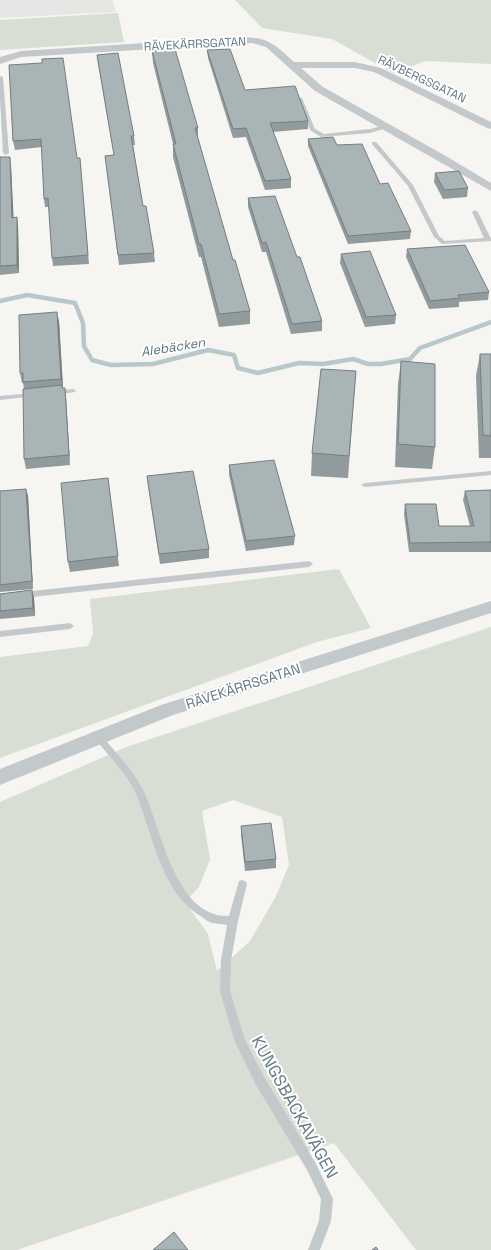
<svg xmlns="http://www.w3.org/2000/svg" width="491" height="1250" font-family="'Space Grotesk',sans-serif">
<style>
.built{fill:#e6e7e5}
.green{fill:#d8ded3;fill-rule:evenodd}
.lines{fill:none;stroke-linecap:round;stroke-linejoin:round}
.stream{stroke:#b8c8ca;stroke-width:4.5}
.service{fill:#c3c8ca;fill-rule:evenodd}
.minor{fill:#c3c8ca;fill-rule:evenodd}
.wall{fill:#919b9d}
.shaded-wall{fill:#767e80}
.building{fill:#a9b4b7;stroke:#767e80}
.labels{text-anchor:middle;dominant-baseline:central;stroke-width:4;stroke-linejoin:round;paint-order:stroke}
.far-street-label{font-size:12px;fill:#637a85;stroke:#fff}
.far-water-label{font-size:13px;font-style:italic;fill:#5a767b;stroke:#fff}
.street-label{font-size:14px;fill:#637a85;stroke:#fff}
.near-street-label{font-size:17px;fill:#637a85;stroke:#fff}
</style>
<rect width="100%" height="100%" fill="#f6f5f2"/>
<path class="built" d="M0,0h113l3,12 -116,6z"/>
<path class="green" d="M235,0h256v64l-66,-3 -32,12 -61,-34 -70,-11z
M118,13l6,29 -124,8v-30z
M339,569l32,59 -54,14 -317,116v-101l88,-11 5,-12 -3,-35z
M491,627v623h-75l-82,-107 -317,107h-17v-448l129,-56zM233,800l49,17 7,48 -14,33 -25,43 -33,30 -9,-37 -23,-32 14,-15 11,-28 -8,-48z"/>
<g class="lines">
<path class="stream" d="M0,301l27,-6 48,8 8,20 1,23 8,14 19,5 42,-1 55,-14 26,5 4,13 20,5 41,-10 24,1 30,-5 15,5h13l29,-5 10,-11 71,-26"/>
<path class="service" d="M0,76l3,1 6,76 -3,2 -3,-2 -3,-54z
M298,97l4,1 13,31 9,5 46,-5 17,-4 3,2 -20,6 -49,4 -11,-7 -12,-32z
M372,142h4l37,43 26,51 6,5 39,-3 -12,-26 3,-2 3,2 12,25h1v4l-49,3 -8,-7 -26,-51 -36,-42z
M73,389l3,2 -1,1 -20,3 -3,-2 3,-2z
M33,393l2,1v2l-35,4v-4z
M491,471v4l-126,12 -4,-2 4,-2z
M309,561l4,3 -4,3 -286,31 -4,-3 4,-3z
M70,623l4,3 -4,3 -70,8v-6z
M99,735l3,1c15,18 32,35 42,56 16,35 29,109 70,122 5,2 11,2 15,2l10,-35 3,-1 3,1 2,3 -9,37 -7,39 -1,31 15,49 18,35 52,87 18,37 -2,22 -11,29h-12l11,-29 2,-22 -14,-29 -52,-87 -20,-41 -15,-51 1,-31 6,-35c-4,-1 -10,-1 -15,-2 -4,-1 -7,-4 -10,-6 -41,-23 -49,-83 -66,-123 -9,-20 -26,-37 -40,-54l-1,-2 1,-2z"/>
<path class="minor" d="M238,37c30,0 35,6 56,25h61l26,6 110,54v7l-4,-1 -113,-56 -19,-4h-54l22,19 121,68 47,28v8l-176,-100 -49,-44 -14,-4 -231,14 -21,7v-7l21,-6z
M491,601v12l-318,102 -173,70v-16l161,-64z"/>
</g>
<path class="wall" d="M207,50l38,40 63,31v8l-35,3 18,47v9l-26,2 -19,-53 -13,1 -25,-80z
M152,51l46,77v12l35,120 17,51v13l-31,3 -18,-70h-2l-26,-100v-13l-20,-81z
M97,55l37,81 1,9h-2l10,61 11,47 1,9 -36,3 -14,-109 9,-1 -16,-92z
M9,65l68,93h3l9,106 -36,2 -1,-8 -3,-51h-4l-1,-8 -2,-52 -27,3 -2,-9z
M308,139l72,45 31,47 -1,8 -62,5 -40,-98z
M0,157l11,8 2,53 5,7 1,48 -19,2z
M435,173l33,15 -1,9 -24,2 -9,-17z
M248,198l49,59 25,64v10l-31,3 -25,-82h-4l-14,-45z
M407,249l82,43 -1,8 -29,2v5l-30,2 -23,-52z
M341,254l55,61 -1,9 -30,3 -25,-64z
M59,321l4,67 3,10 4,67 -44,4 -2,-10v-70l-1,-6h-1l-2,-10z
M480,354h11v104h-12l-3,-82z
M401,361l34,86 -3,22 -37,-2 3,-83z
M356,371l-8,107 -37,-2 1,-23z
M229,465l66,71 -1,9 -48,6 -17,-76z
M147,476l62,73v9l-49,6 -12,-78z
M108,478l11,88 -49,6 -2,-10z
M26,489l2,7 5,93 -33,3v-101z
M491,490v62h-82l-5,-38 1,-10 34,22h31l-7,-26 2,-9z
M32,590l2,8 1,18 -35,3v-25z
M241,826l35,33v9l-31,3 -4,-36z"/>
<path class="shaded-wall" d="M10,157l1,8 3,61 -2,-8z
M17,217l1,8 1,48 -2,-8z
M57,312l2,9 4,67 -2,-9z
M65,388l1,10 4,67 -1,-10z
M26,489l2,7 5,93 -1,-8z
M32,590l2,8 1,18 -2,-8z"/>
<path class="building" d="M175,49l23,79h-3l38,132h2l15,51 -31,3 -18,-70h-2l-26,-100h3l-24,-93z
M230,49l15,41 50,-4 13,35 -38,2 21,56 -26,2 -19,-53 -13,1 -26,-79z
M118,53l16,83h-3l12,70h3l8,47 -36,2 -13,-99 9,-1 -17,-100z
M63,58l14,100h3l8,97 -36,3 -4,-60 -4,1 -3,-60 -28,2 -4,-76 33,-2v-4z
M333,137l4,8 25,-1 18,40 8,-1 23,48 -63,5 -40,-97z
M0,157h10l2,61 5,-1v48l-17,1z
M459,171l9,17 -24,2 -9,-17z
M275,196l22,61h3l22,64 -30,3 -26,-82 -4,1 -14,-45z
M465,245l24,47 -31,3 2,3 -30,3 -23,-52z
M370,251l26,64 -30,2 -25,-63z
M57,312l4,67 -38,3v-9h-3l-1,-58z
M480,354h11v82l-8,-1z
M401,361l34,3v83l-37,-3z
M321,369l35,2 -7,85 -37,-3z
M62,385v3h3l4,67 -45,4 -1,-70z
M274,460l21,76 -49,5 -17,-76z
M193,471l16,78 -50,5 -12,-78z
M108,478l10,78 -50,6 -7,-79z
M26,489l6,92 -32,4v-94z
M491,490v52l-81,1 -5,-39h31l3,22h35l-9,-35z
M32,590l1,18 -33,3v-17z
M271,823l5,36 -31,3 -4,-36z
M174,1232l14,18h-35z
M376,1247l2,3h-6z"/>
<g class="labels">
<g class="far-street-label">
<text transform="translate(195 44) rotate(-3)">RÄVEKÄRRSGATAN</text>
<text transform="translate(422 79) rotate(25)">RÄVBERGSGATAN</text>
</g>
<g class="far-water-label">
<text transform="translate(173 347) rotate(-9)">Alebäcken</text>
</g>
<g class="street-label">
<text transform="translate(243 686) rotate(-18)">RÄVEKÄRRSGATAN</text>
</g>
<g class="near-street-label">
<text transform="translate(295 1107) rotate(61)">KUNGSBACKAVÄGEN</text>
</g>
</g>
</svg>
